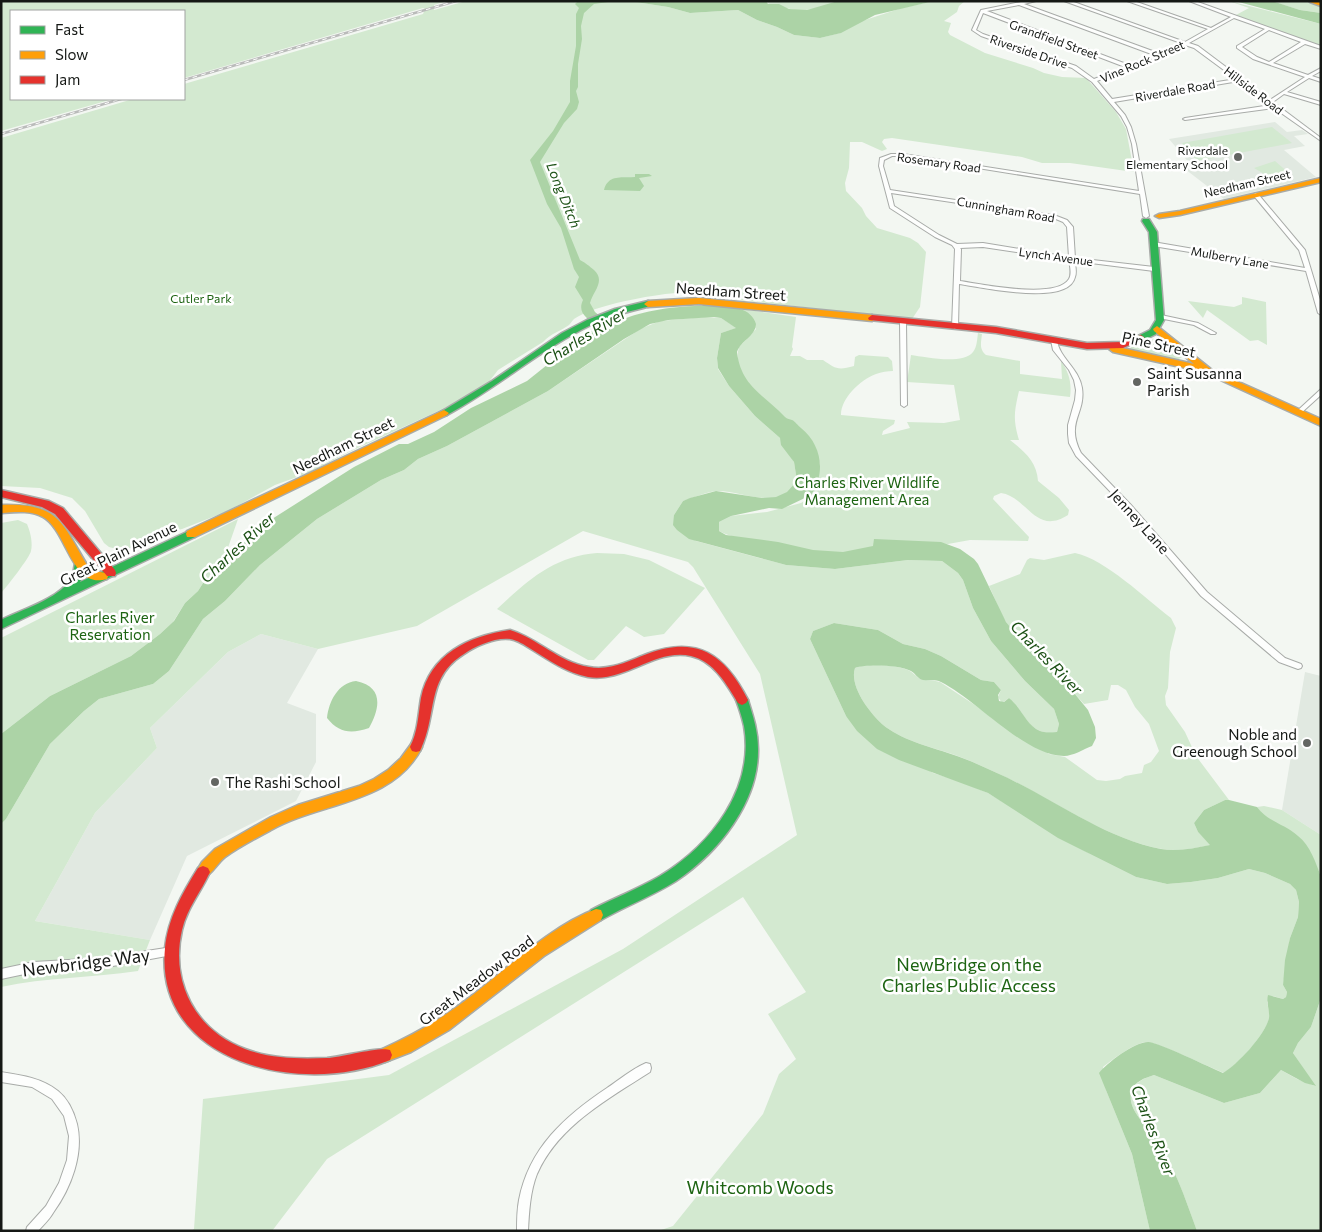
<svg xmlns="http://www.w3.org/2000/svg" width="1322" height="1232" font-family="Commissioner,sans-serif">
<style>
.built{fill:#e1e9e1}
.green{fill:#d3e9d0}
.water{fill:#acd3a6}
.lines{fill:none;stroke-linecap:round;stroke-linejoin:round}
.street-casing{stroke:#a8aba8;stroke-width:2}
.fast-casing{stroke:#a8aba8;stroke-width:3}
.slow-casing{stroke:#a8aba8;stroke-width:3}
.jam-casing{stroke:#a8aba8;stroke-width:3}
.street{fill:#fdfefd;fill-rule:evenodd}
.fast{fill:#30b455;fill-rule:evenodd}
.slow{fill:#ff9f0a;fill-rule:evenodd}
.jam{fill:#e5322d;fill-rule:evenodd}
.rail-casing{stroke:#babbba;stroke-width:2.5}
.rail{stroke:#fff;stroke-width:1;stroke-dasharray:4.5;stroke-linecap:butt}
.poi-dot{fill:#636662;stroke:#fff;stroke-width:2}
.labels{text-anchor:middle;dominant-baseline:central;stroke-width:5;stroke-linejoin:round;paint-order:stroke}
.far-street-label{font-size:12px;fill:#151815;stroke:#fff}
.far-poi-label{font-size:12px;fill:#151815;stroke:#fff;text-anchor:end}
.far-park-label{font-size:12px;fill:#1d6412;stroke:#fff}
.far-water-label{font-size:14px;font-style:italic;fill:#1c5115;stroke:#fff}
.street-label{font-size:15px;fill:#151815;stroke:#fff}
.poi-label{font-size:15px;fill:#151815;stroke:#fff;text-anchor:start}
.park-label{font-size:15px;fill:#1d6412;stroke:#fff}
.water-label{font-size:16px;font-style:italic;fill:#1c5115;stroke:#fff}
.near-street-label{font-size:18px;fill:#151815;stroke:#fff}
.near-park-label{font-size:18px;fill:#1d6412;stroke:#fff}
</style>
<rect width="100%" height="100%" fill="#f3f7f2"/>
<path class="built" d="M1275,122l12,10 15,-2 6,4 -14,2 11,10 -21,4 32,27 -92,22 -43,-33 9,-2 -21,-25z
M261,634l57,15 -31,54 29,11v48l-20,39 -109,55 -37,84 -115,-19 60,-108 62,-65 -7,-20 78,-76z
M1305,672l16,4v159l-39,-25z"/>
<path class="green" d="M1,1h446l-13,4v5l32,-9h163l39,6 22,6 48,-3 19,10 20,7 17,8 26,3 20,-5 22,-12 40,-13 32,-7h31l-6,5 -2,6 -13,9 7,2 -3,9 2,3 35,18 48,15 11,5 18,4 24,1 30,34 10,17 8,43 -64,-9h-28l-20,-6 -130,-19 -8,1 -2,3 5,7 -5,2 -20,-9h-12l-1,26 -4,15 1,8 16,17 4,8 11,12 33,10 8,5 8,9 -6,55 -8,12 -236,-26c-25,2 -82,12 -102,26 -2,2 -3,4 -5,6 -8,6 -18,8 -26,17l-45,28 -10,13 -41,24 -98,45 -41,21 -33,12 -47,26 -46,18 -15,4 -25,13 -22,4 -11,-3 -5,-4 -19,-32 -13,-13 -32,-10 -39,-2v-348l132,-39h51v-15l239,-70 2,-5 -2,-1 -239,70v-67h-173v88h102l-112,32z
M765,1h84l-9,4 -41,6 -30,-7z
M1229,1l92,23v23l-85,-32 13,-7z
M1271,1h36l14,5v7l-21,-3z
M1272,127l20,16 -95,18 -15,-18z
M1275,161l15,13 -17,5 -19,-11z
M1242,297l24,5 1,43 -9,-5 -8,1 -43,-31 -4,8 -15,-17 46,6 8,-3z
M741,309l55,8 -4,30 1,2 -3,7h10l7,4h16c12,8 14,11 31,6l1,-9 4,-2 29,2 4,4 1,10c-5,0 -12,1 -17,3 -16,6 -35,24 -35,41l54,5 -1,4 -11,7 -1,4 28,-7 -3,-6 37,1 16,-3 -6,-35 -47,-3 4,-27c14,2 52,10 62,-3 4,-5 4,-12 5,-19l4,1c-1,9 -3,15 4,21l34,6v13l42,5 -1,-18c8,11 11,22 9,36l-51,-6c-5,21 -6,29 0,49h-9c14,11 27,22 28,41l21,17 10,12 -1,5c-33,21 -40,-18 -67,-22l-7,3 -1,3 36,38 -1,4 -58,-1 -22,4 -66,-4c-26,26 -87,7 -119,1 -15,-3 -30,-2 -44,-10v-9l12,-6 36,-4 34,-9 9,-6 6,-11 4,-22 -5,-18 -67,-62c-7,-11 -13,-24 -9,-37l17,-18z
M705,317l16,1 16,10 -16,5 -4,25 1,11 11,17 26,30 25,22 14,24 3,19c-17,32 -55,9 -80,10 -11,1 -24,7 -34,10l-9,14 22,26 90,24 49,4 73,-9 34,1 16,12 5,7 10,28 18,33 34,40 29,28 5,15 -2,8c-5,0 -12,1 -17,-1 -14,-5 -19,-24 -31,-33l-7,5 -4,-6 3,-7 -7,-8 -13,-2 -40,-24 -16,-7 -22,-5 -25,-14 -44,-7 -21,8 -3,8 36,77 87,57 26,8 29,12 102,61 46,23 31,7 24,-2 27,-4 31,-9 16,4 25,11 6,6 3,12 -1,15 -8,21 -7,47 4,7 -1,5 -3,2 -10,-3 -6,6c1,5 3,11 2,16 -3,16 -32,47 -45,55 -13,-5 -69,-32 -77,-31 -12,0 -35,18 -44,25l3,23 26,64 18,77h-492l15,-5 90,-112 16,-40 17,-15 -28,-45 38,-22 -63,-95 -416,262 -55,72h-81l3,-2 9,-130 186,-24 234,-126 174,-114 -37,-161 -67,-107 -5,-5 -105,-31 -166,95 -99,23 -57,-15 -33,18 -78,76 7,20 -62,65 -60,108 115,19 -12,31c-46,7 -92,6 -137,16v-163l5,-5 44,-75 34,-33 15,-12 54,-15 16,-13 34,-52 22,-18 35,-36 57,-46 64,-39 23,-10 14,-11 29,-13 101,-55 92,-62 20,-8z
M1154,339c10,-1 25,7 28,18l-5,3 -47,-11 2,-3z
M238,519l-15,43 -18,18 -7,11 -13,12 -12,19 -13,12 -29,22 -81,40 -49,38v-96z
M18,520l9,4c3,7 6,18 4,27 -1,6 -25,37 -30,42v-70z
M597,553l27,1 25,6 56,28 -41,46 -20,3 -18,-11 -32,34h-6l-91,-51c30,-28 57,-53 100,-56z
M1075,553c30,6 71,46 96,65l5,10 -6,24 -2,36 -3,8 1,9 19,27 11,24 33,44h-4l-21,10 -10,13 4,9 13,13c-16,3 -33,7 -49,4 -55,-9 -114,-53 -165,-76 -15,-7 -30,-14 -45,-19 -24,-8 -51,-14 -70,-30 -13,-12 -33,-38 -27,-56 13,-5 39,-3 53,2 5,2 8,7 13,9 6,2 13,1 19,3l109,72 16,3 32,23 9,1 14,-2 5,-3 17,-3 2,-8 7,-3 8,-11 -10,-27 -14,-17 -9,-17 -8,-5h-7l-3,15 -24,4c-24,-29 -58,-50 -78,-82 -7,-11 -11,-24 -17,-36l31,-12 7,-14 3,-2 14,2z
M1264,806l18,4 39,25v42l-8,-19 -50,-43 -6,-8z
M1321,998v233h-124c-12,-33 -23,-66 -43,-95 -9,-12 -26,-26 -23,-43 3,-11 14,-15 23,-18l70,28 36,-10 21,-23 16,9 18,7 -22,-33 5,-10 13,-16z"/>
<path class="water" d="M578,1h37l-21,3 -10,9 -3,13 1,13 -4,25v23l-2,4 3,11 -2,7 -13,14 -24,39 40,98c6,3 9,6 14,10 12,11 -1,21 -4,33l5,9 17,14c4,-2 7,-5 10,-6 27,-13 89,-18 118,-11 8,2 14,8 16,15 -1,13 -15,16 -19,28 4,34 26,42 48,65 2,2 5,2 7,3 3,1 6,6 9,8 21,17 25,45 10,67l-29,14 -13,-1 -38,8 -12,6v9l7,4 52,7 35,8 30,2 30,-6 1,-7 67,3 19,7 14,10 4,5 28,58 16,20 48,46 18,22 7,17 1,11 -4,8c-8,3 -19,10 -28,10 -39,0 -87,-56 -123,-74 -6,-3 -11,-1 -18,-2 -5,-1 -8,-7 -12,-9 -12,-6 -44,-7 -56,-3 -6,18 14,44 27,56 19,16 46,22 69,30 16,5 31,12 46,19 52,23 108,66 164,76 17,3 33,-1 49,-4l-12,-13 -4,-9 10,-13 21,-10h4l28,7c11,15 28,17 41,29 12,9 18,27 23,41v121l-10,29 -13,16 -5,10 23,33 -11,-3 -24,-13 -21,23 -36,10 -70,-28c-9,3 -20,6 -23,18 -3,17 14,31 23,43 20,28 31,62 43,95h-47l-18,-77 -33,-81c8,-10 35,-31 49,-31 8,-1 63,26 75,31 14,-8 42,-38 46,-55 1,-7 -3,-15 -1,-23l15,4 3,-2 1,-5 -4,-7 2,-25 5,-22 8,-21 1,-15 -3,-12 -6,-6 -25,-11 -16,-4 -31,9 -27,4 -24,2 -31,-7 -78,-39 -70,-45 -89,-33 -22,-11 -20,-18 -11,-15 -36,-77 3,-8 21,-8 44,7 25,14 22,5 16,7 40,24 13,2 7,8 -3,5 1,6 5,1 5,-4c12,9 17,27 31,33 5,2 12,1 17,1l2,-8 -5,-15 -29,-28 -34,-40 -18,-33 -10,-28 -5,-7 -16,-12 -34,-1 -73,9 -49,-4 -97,-26 -12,-9 -4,-5 1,-10 9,-14 7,-3 26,-7 46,7 14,-1 11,-5 10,-11 -3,-19 -13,-17 -1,-7 -25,-22 -26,-30 -11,-18 -1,-10 4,-25 15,-5 -15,-10 -7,-1 -46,3 -18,4 -26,15 -76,52 -101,55 -29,13 -14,11 -23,10 -64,39 -57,46 -35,36 -22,18 -34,52 -16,13 -54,15 -15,12 -34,33 -44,75 -5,5v-90l49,-38 81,-40 29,-22 14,-13 11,-18 13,-12 7,-11 44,-42 19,-13 4,-6 82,-52 45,-23h9l26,-12 37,-24 56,-27 30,-24 3,-5 35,-23 2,-3c-10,-8 -20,-13 -14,-26l-8,-13 4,-10 -5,-8 -13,-41 -14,-24 -17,-44 23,-29 17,-29v-21l6,-35v-32l3,-6 -4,-4z
M629,1h137l2,3h11l10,5 18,1 31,-9h96l-59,14 -34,18 -21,5 -26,-3 -17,-8 -20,-7 -19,-10 -48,3 -22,-6z
M1235,1h37l28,9 21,3v11z
M635,174h14l3,2 -13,2 5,8 -4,5 -36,-1c4,-16 18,-12 31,-13z
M356,681c28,6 24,27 13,47 -18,6 -30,5 -42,-10 2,-17 11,-35 29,-37z"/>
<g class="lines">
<g class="street-casing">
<path id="street" d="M1026,1h10l-12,3 134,49 23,-10 -117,-42h7l114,41 23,-13 -81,-28h7l77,27 20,-11 -42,-16h6l126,45v3l-16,-5 -32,19 35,12 13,-7v3l-9,5 9,3v3l-12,-4 -22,14 34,10v3l-37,-11 -11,8 48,36v3l-47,-33 -89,12 -2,-1 2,-1 86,-13 -32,-24 -125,21 11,13 6,12 5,17 13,72 -3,2 -3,-2 -3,-22 -237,-38h-11l-8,4 -1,6 7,24 164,25 13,5 6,7 2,31 79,9 3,2 -3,2 -79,-10c0,5 2,11 0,16 -7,30 -93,10 -116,7l-1,43 -3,2 -3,-2 3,-78 -3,-4 -17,-8 -45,-29 -11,-42 1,-8 11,-4h12l236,37 -7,-47 -5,-17 -6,-11 -29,-34 -20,-14 -91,-32 -9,-6 9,-20zM1019,5l135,50 -25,10 -142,-54zM983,13l142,54 -31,12 -18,-13 -93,-32 -7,-4zM1234,18l31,11 -28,17v2l16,11 52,18 -35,23 -72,-54 -9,-3zM1269,30l32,12 -32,20 -12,-5 -15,-10zM1185,45l9,3 42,31 -124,20 -15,-18zM891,193l160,24 12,5 4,5 2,30 -86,-14 -26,1 -18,-9 -45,-29zM983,247l86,13c1,6 3,14 0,19 -13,21 -88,5 -109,2l1,-32 -1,-1z
M1256,193l2,1 47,56 16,53v12l-3,-2 -12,-42 -153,-25 -3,-2 3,-2 152,26 -6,-18 -45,-54v-2z
M1161,315l37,8 18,10 -1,1h-4l-17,-9 -35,-7 -1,-1z
M903,320l3,2 1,83 -3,2 -3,-2 -1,-83z
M1054,338l3,2c2,18 22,28 25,48 4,26 -17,34 -1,65l50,52 76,87 78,66 16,6 1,2 -1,2 -3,1 -19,-7 -78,-66 -74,-87 -51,-53 -7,-13 -1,-9v-9l7,-25 1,-10 -2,-10 -5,-10 -16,-20 -2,-10z
M1321,389v6l-21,19h-4v-2z
M172,947l3,1 2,3 -2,3 -3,1 -70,13 -68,4 -33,7v-10l33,-7 68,-4z
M646,1063l4,1 1,4 -1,4c-42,27 -92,54 -113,102 -7,18 -8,38 -9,57h-11c0,-10 0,-21 2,-31 10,-52 46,-84 88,-112 12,-8 25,-19 39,-25z
M1,1072c20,3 41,6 57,19 10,8 16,21 19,33 7,30 -6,64 -24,89 -4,7 -10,12 -15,18h-12l1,-4 19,-21 13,-23 8,-23 2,-24 -5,-20 -12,-17 -20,-12 -31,-5z"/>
</g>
<g class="fast-casing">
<path id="fast" d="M1143,219h6l8,13 7,88 -8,14 -12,6h-6v-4l12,-6 6,-10 -7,-88 -7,-11z
M648,301l3,1v4c-20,5 -39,9 -58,18 -51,24 -96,64 -146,91l-3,1 -5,-3 53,-32 70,-48 25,-13 28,-11z
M191,530l4,1 1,3 -1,3 -194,92v-9c20,-10 57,-21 69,-40 5,-6 3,-13 6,-19l4,-1 5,4v7l-5,11z
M742,695l4,2 2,3c5,16 10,31 10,49 1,53 -40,104 -82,132 -24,15 -50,25 -75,39l-5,1 -5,-1 -2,-5 2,-5c23,-12 47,-21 69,-34 51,-31 95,-87 84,-150 -2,-9 -5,-18 -8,-26l2,-3z"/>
</g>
<g class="slow-casing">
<path id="slow" d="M1309,1l12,1v4l-11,-4z
M1321,178v4l-141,33 -21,3 -4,-2 4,-2 21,-3z
M699,298l173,17 4,3 -4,3 -173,-17 -51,3 -4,-3 4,-3z
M1157,326l55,44 109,49v7l-118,-54 -90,-20 -4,-3 4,-3 81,18 -40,-33 -1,-2z
M444,410l5,3 -2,2 -252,122h-8l-1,-3 1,-3z
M1,505c60,-2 60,18 88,63l4,3 14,2 1,3 -1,3c-36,11 -39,-48 -64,-62 -12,-7 -28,-5 -42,-4z
M416,742l4,1 2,4c-28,57 -102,55 -151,83 -15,8 -32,17 -46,27 -8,6 -13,18 -22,21l-5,-2 -2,-4 6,-10 13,-13 56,-32 27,-12 61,-19 15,-7 14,-9 13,-12 11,-15z
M596,909l5,1 2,5 -2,5 -57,36 -95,74 -38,22 -26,10 -5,-2 -2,-5 2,-5c34,-15 65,-33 94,-56 37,-29 79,-69 122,-85z"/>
</g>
<g class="jam-casing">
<path id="jam" d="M872,315l124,12 91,16 35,-1 19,-7 4,3 -22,10 -36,1 -91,-16 -127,-13 -1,-2z
M1,490l48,11 14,7 52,62 1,3 -1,3h-8l-52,-62 -13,-7 -41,-10z
M510,630c27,8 50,33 79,37 21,4 39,-6 58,-13 51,-19 78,1 101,46l-2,3 -4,2 -4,-2c-11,-18 -24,-42 -47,-47 -36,-8 -66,27 -103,21 -21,-4 -39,-17 -57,-28 -6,-4 -14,-9 -21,-10 -14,-2 -35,7 -46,15 -39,24 -26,61 -44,97l-4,1 -4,-1 -2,-4c8,-16 8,-31 11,-49 9,-44 48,-62 89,-68z
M203,866l5,2 2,4c-9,20 -23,36 -28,58 -12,52 13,100 63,119 26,10 55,10 82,9 15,-1 54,-12 63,-8l2,5 -2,5c-86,36 -236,5 -225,-112 3,-30 18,-56 33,-80z"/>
</g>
<use href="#street" class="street"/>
<use href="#fast" class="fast"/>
<use href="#slow" class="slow"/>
<use href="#jam" class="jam"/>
<g class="rail-casing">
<path id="rail" d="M184,80l272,-79
M1,134l120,-35"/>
</g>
<use href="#rail" class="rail"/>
</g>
<g class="poi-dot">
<circle cx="1238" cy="157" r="5"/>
<circle cx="1137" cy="382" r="5"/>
<circle cx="1307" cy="743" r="5"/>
<circle cx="215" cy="782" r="5"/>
</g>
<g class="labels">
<g class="far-street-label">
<text transform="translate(1054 39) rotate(20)">Grandfield Street</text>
<text transform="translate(1029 51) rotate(19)">Riverside Drive</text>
<text transform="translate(1142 61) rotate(-23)">Vine Rock Street</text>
<text transform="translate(1175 90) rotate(-10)">Riverdale Road</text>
<text transform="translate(1254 90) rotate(37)">Hillside Road</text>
<text transform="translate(939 162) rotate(8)">Rosemary Road</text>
<text transform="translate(1247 183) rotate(-13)">Needham Street</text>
<text transform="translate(1006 209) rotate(10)">Cunningham Road</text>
<text transform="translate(1056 256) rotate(8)">Lynch Avenue</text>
<text transform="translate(1230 257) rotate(10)">Mulberry Lane</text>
</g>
<g class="far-poi-label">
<text x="1228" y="150">Riverdale<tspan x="1228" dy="14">Elementary School</tspan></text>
</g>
<g class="far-park-label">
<text x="201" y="298">Cutler Park</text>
</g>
<g class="far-water-label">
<text transform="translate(564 195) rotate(68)">Long Ditch</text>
</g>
<g class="street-label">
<text transform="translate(731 291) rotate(4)">Needham Street</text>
<text transform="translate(1159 344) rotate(12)">Pine Street</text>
<text transform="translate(343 445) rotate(-26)">Needham Street</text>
<text transform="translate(1140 521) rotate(48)">Jenney Lane</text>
<text transform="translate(118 553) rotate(-26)">Great Plain Avenue</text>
<text transform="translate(476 980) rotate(-37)">Great Meadow Road</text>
</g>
<g class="poi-label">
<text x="1147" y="373">Saint Susanna<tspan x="1147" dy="17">Parish</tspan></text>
<text x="1297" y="734" text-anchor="end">Noble and<tspan x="1297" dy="17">Greenough School</tspan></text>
<text x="225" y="782">The Rashi School</text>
</g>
<g class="park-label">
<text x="867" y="482">Charles River Wildlife<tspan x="867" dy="17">Management Area</tspan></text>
<text x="110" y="617">Charles River<tspan x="110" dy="17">Reservation</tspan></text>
</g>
<g class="water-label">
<text transform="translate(584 336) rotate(-32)">Charles River</text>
<text transform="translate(237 547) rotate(-43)">Charles River</text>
<text transform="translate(1047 657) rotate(46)">Charles River</text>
<text transform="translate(1154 1130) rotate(69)">Charles River</text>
</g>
<g class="near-street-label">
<text transform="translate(86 962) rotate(-7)">Newbridge Way</text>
</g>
<g class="near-park-label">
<text x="969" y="964">NewBridge on the<tspan x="969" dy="21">Charles Public Access</tspan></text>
<text x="760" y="1187">Whitcomb Woods</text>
</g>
</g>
<rect width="1322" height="1232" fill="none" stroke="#151815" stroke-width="5"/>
<rect x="10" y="10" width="175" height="90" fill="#ffffff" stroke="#a1a3a1"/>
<rect x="20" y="26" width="25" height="8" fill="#30b455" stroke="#a1a3a1"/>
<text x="55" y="35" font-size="15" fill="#151815">Fast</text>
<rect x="20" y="51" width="25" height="8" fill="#ff9f0a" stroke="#a1a3a1"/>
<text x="55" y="60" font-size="15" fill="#151815">Slow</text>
<rect x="20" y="76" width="25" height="8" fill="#e5322d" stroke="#a1a3a1"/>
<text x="55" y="85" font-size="15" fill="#151815">Jam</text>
</svg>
